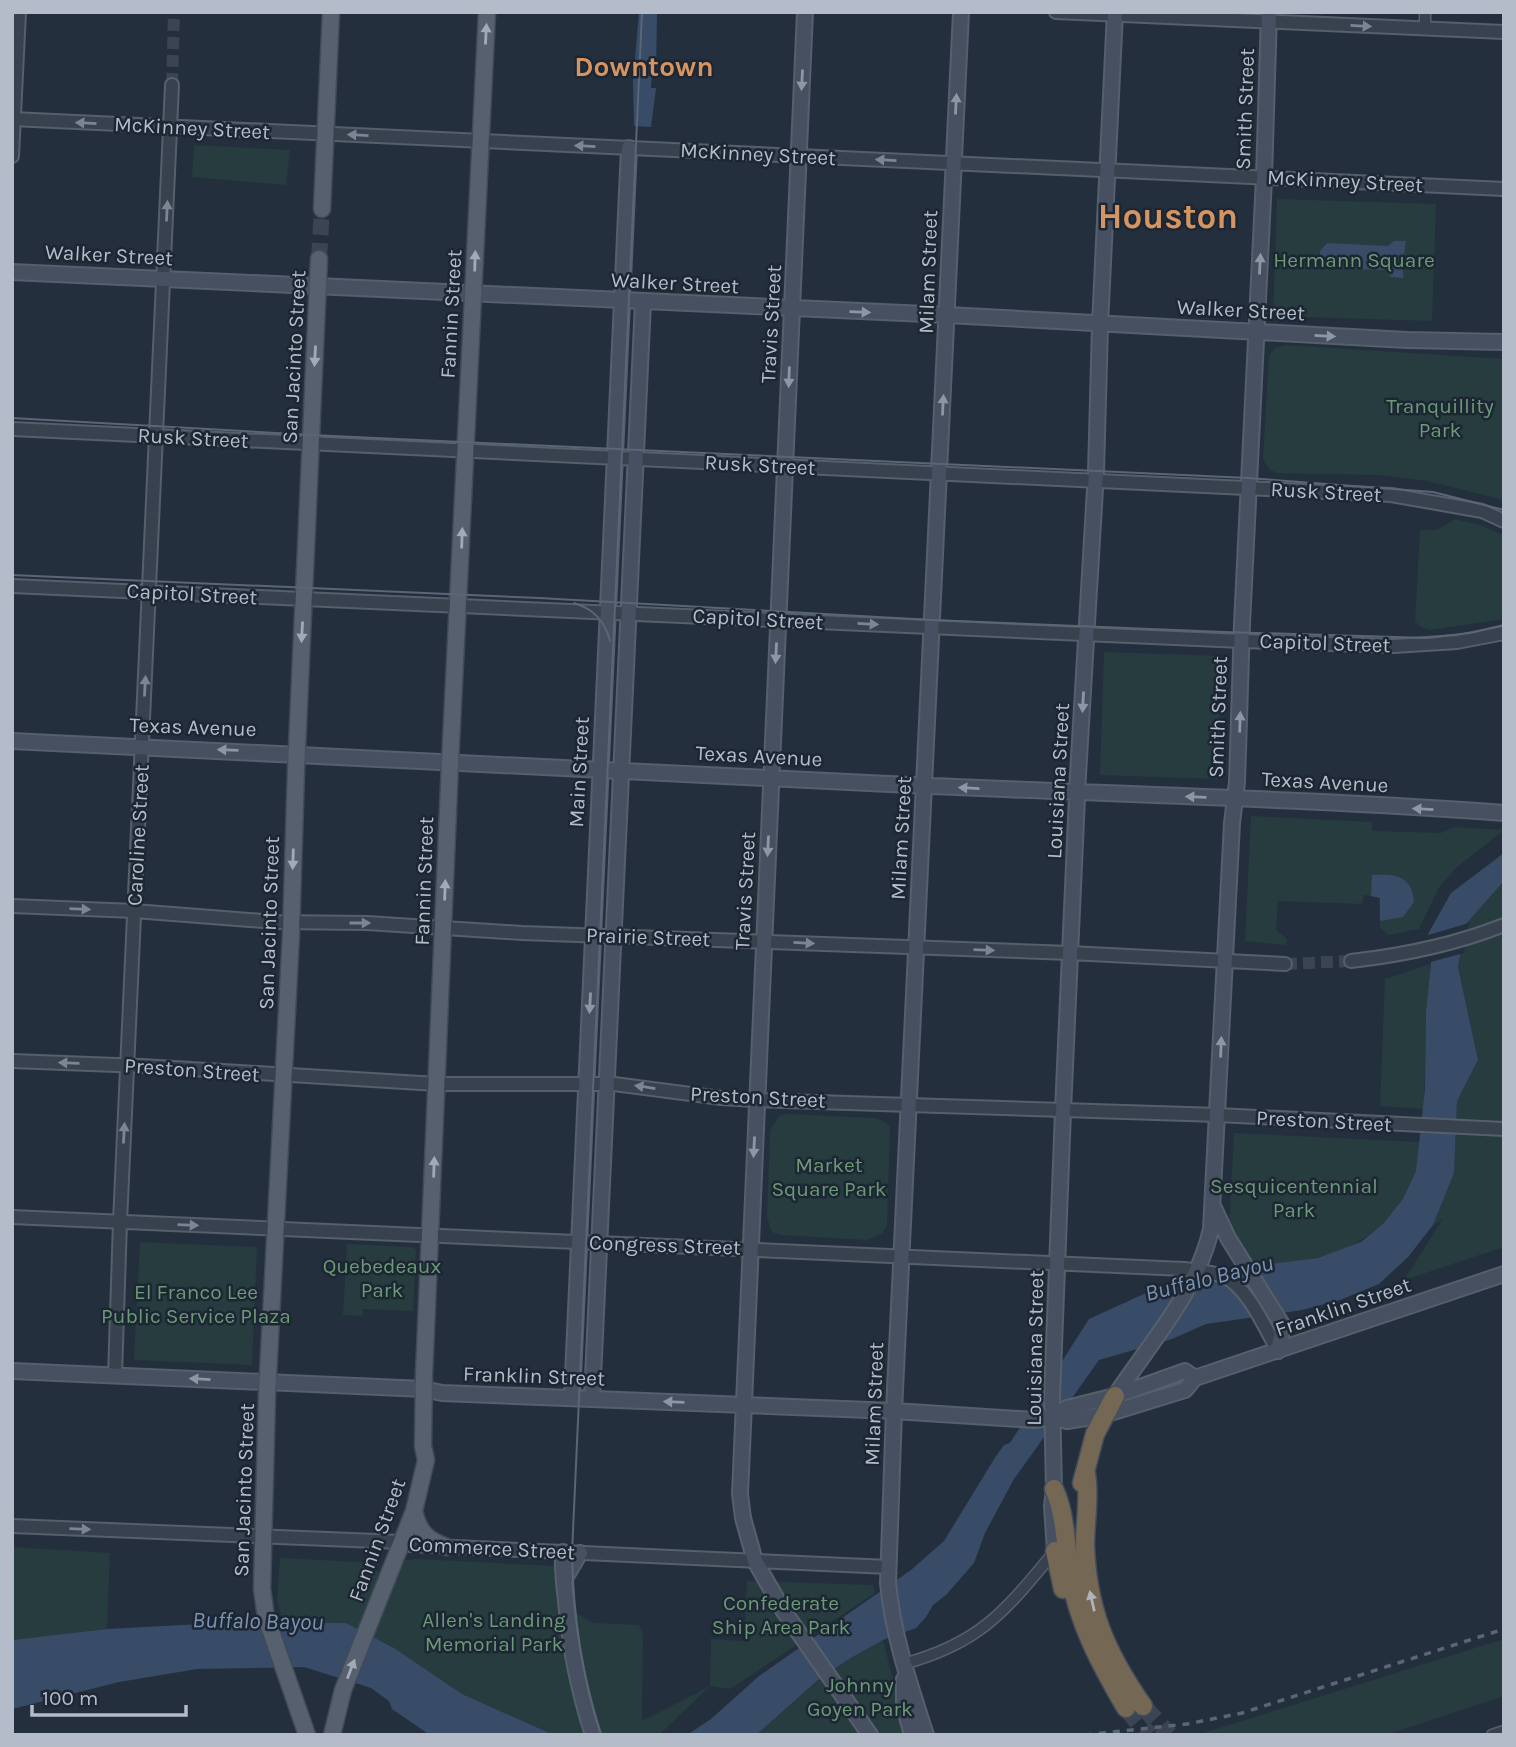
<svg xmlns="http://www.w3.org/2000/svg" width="1516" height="1747" font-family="Karla,sans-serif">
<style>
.green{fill:#263c3f}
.water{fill:#394c67}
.pier{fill:#242f3e}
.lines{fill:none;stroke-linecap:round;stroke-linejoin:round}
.tertiary-tunnel{stroke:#3a4453;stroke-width:12;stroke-dasharray:12 6;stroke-linecap:butt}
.primary-tunnel{stroke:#3a4453;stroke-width:16;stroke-dasharray:16 8;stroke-linecap:butt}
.motorway-tunnel{stroke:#3a4453;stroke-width:18;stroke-dasharray:18 9;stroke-linecap:butt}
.minor-casing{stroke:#565f6c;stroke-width:13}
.tertiary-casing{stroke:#565f6c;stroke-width:16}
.secondary-casing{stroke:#565f6c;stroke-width:18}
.primary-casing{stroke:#414a57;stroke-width:19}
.motorway-casing{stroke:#434c59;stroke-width:21}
.minor{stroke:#38414e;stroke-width:10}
.tertiary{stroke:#38414e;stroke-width:12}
.secondary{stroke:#465061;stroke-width:14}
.primary{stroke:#56606e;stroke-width:16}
.motorway{stroke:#746855;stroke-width:18}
.tram{stroke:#5a6575;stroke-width:2}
.rail{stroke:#5a6575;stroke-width:3.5;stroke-dasharray:7 7;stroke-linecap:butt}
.oneway{fill:#7c8592}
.oneway2{fill:#a1aab7}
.oneway3{fill:#8e96a5}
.oneway4{fill:#aeb4bd}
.labels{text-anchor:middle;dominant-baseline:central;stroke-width:5;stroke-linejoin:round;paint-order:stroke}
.street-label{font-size:21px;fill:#b4bcc9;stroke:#1d2633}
.park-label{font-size:21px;fill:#6b9a76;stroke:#1d2633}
.water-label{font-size:23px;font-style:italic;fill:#7c92b1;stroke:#1d2633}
.district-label{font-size:28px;font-weight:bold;fill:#d59563;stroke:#1d2633}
.town-label{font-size:35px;font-weight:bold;fill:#d59563;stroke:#1d2633}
</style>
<rect width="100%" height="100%" fill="#242f3e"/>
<path class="green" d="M194,145l96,5 -4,35 -94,-8z
M1277,199l159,5 -4,117 -159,-5z
M1286,345l218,14v141l-77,-19 -48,-6 -102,-2 -8,-4 -6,-11 6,-102 6,-8z
M1455,519l25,6 24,10v84l-75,11 -8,-3 -6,-6 5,-91h17z
M1104,652l118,4 -5,123 -117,-4z
M1251,816l121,6v9l69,2 12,-6 51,3 -48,38 -18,21 -19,40 -31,6 -8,-7 -1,-31 -15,-2 -2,9 -84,-3 -2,29 11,9 -1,6 -41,-4z
M1504,881v366l-100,33 39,-61 -10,6 21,-52 3,-72 21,-41 -20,-93 7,-42z
M1431,964l-5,47 -2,98 -44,-3 5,-127z
M785,1114l90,4 10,4 5,5 -3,99 -5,7 -15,7 -87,-5 -8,-3 -5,-14 3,-87 8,-14z
M1234,1133l185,9c0,9 0,19 -2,27 -11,46 -58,81 -102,89 -21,4 -43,6 -64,11l-22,-41z
M140,1242l117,5 -5,118 -118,-5z
M347,1244l65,3 4,3 -3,61 -50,-2v7l-20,-1z
M12,1547l98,6 -3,76 -95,11z
M280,1558l98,5 -2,8 22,4 7,-15 12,-1 137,7 3,37 37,20 45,2 4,10 -1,86 68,-35 1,-47 33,2 3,-60 126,4 2,8 -145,96 -20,-3 -51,49h-105l-92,-41 -68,-46 -48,-25 -63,-1 -6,-21z
M1504,1639v57l-118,39h-189z
M883,1640l24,95h-151l62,-54 31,-22z"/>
<path class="water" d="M639,12l18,1 -1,58 -4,1 -1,16h5l-5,39 -17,-1 -1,-44z
M1394,241h12l-4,27 2,10 -13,-1 -5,-7 -59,-2 -7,-6v-11l7,-8 61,3z
M1504,853v28l-39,44 -7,42 20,93 -21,41 -3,72 -21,52 -25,32 -29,27 -39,16 -38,10 -96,14 -34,15 -73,21 -85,119 -29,54 -11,30 -28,32 -13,10 -7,12 -10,11 -33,12 -34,19 -32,22 -61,54h-69l24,-16 48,-43 152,-106 33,-29 52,-85 8,-11 6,-2 79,-124 57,-26 124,-29 48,-6 43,-16 23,-19 19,-24 13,-28 9,-82 1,-78 5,-47 -3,-30 23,-41z
M1372,875c23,-1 40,0 42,27l-11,15 -23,4v-23l-9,-2z
M239,1622l107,1 48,25 68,46 92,41h-124l-38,-26 -3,-8 -18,-13 -67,-21 -107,2 -78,13 -107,27v-69l95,-11z"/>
<path class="pier" d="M1472,922l-4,4 -4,27 -37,10 -2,-27z"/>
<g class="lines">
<path class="tertiary-tunnel" d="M172,85l2,-73
M1285,964l66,-3"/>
<path class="primary-tunnel" d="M319,259l3,-50"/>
<path class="motorway-tunnel" d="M1143,1706l26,29
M1126,1708l23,27"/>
<g class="minor-casing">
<path id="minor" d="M1425,29v-17
M903,1664c78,-21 102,-53 152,-113
M1492,1735l12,-4"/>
</g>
<g class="tertiary-casing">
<path id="tertiary" d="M1056,12l448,20
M12,119l1492,70
M12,156l7,-144
M12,429l1379,66 91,16 22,10
M12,586l1230,55 152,5 63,-4 47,-9
M12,906l122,5 142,11 91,1 155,10 548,20 215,11
M1351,961c53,-6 103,-16 153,-36
M12,1061l130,5 295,18h177l107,14 35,2 462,15 286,14
M12,1217l1172,52c13,2 27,3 39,7 24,10 42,52 55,75
M115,1376l5,-154 52,-1137
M12,1526l389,16 10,3 478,22"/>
</g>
<g class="secondary-casing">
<path id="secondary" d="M805,12l-65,1482 3,24 12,43 28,49 87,125
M12,272l935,43 460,25 97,2
M12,741c293,12 585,30 877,43 205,10 410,14 615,29
M1214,1208l14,30 55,88 -5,25
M12,1371l412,18 18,4 452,18 140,9 19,-3 14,-9 48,-12 70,-25 10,7
M1115,1396c35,-53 82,-104 96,-167l21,-406 5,-41 5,-158 22,-446 5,-166
M572,1398l57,-1250
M592,1399l51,-1097
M1053,1417l14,4 37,-6 81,-25 10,-12 309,-104
M1055,1551l-3,-45 2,-17 -2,-91 11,-287 15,-336 18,-303 4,-147 15,-313
M563,1552c-1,17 1,33 3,49 4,48 12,88 27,134
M564,1580l16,-27
M904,1679v27l8,29
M926,1735c-16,-50 -33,-99 -38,-152l6,-172 67,-1399"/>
</g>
<g class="primary-casing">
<path id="primary" d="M322,209l9,-197
M414,1511c5,21 13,29 33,36
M307,1735l-41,-118 -4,-28 5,-195 24,-460 5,-164 23,-511
M332,1735l11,-45 71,-179 12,-51 -3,-14 1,-71 26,-612 37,-751"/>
</g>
<g class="motorway-casing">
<path id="motorway" d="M1086,1474c4,22 -1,48 -1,71 2,64 21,108 58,161
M1082,1483l13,-49 20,-38
M1054,1489c12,26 11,56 16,85 8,49 31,91 56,134
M1055,1551l8,38"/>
</g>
<use href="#minor" class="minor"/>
<use href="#tertiary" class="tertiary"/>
<use href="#secondary" class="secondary"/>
<use href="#primary" class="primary"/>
<use href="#motorway" class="motorway"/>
<path class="tram" d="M12,418l299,17 937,43 185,14 71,18
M12,575l527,23 393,22 292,12 203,6 43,-5 34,-8
M574,603c20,6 31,18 36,38
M601,1735c-19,-59 -28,-120 -29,-182l70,-1541"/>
<path class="rail" d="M1085,1735l102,-11 55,-11 262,-84"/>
</g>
<defs><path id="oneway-solid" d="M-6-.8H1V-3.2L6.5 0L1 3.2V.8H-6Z" transform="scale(1.75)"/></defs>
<g class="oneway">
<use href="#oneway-solid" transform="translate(1361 26) rotate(3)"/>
<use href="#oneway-solid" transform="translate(86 123) rotate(-177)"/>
<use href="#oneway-solid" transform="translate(358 135) rotate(-177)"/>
<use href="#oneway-solid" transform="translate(585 146) rotate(-177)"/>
<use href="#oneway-solid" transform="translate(886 160) rotate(-177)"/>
<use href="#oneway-solid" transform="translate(167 211) rotate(-87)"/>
<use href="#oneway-solid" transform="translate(868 624) rotate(3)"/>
<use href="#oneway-solid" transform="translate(145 686) rotate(-87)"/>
<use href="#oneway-solid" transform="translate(80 909) rotate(2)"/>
<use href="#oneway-solid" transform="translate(360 923)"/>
<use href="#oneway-solid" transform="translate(804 943) rotate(3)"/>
<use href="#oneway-solid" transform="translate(984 950) rotate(2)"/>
<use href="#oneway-solid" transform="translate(69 1063) rotate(-178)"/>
<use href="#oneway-solid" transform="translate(645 1087) rotate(-171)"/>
<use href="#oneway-solid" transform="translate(124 1133) rotate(-87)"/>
<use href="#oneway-solid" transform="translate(188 1225) rotate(2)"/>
<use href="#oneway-solid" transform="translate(80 1529) rotate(2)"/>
</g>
<g class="oneway2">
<use href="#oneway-solid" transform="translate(486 34) rotate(-87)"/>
<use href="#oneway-solid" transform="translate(475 261) rotate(-88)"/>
<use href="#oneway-solid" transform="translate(315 356) rotate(93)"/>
<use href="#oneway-solid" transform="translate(462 538) rotate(-88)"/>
<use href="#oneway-solid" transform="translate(302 632) rotate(93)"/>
<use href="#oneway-solid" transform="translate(293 859) rotate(92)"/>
<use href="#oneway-solid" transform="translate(445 890) rotate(-88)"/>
<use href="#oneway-solid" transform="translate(434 1167) rotate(-88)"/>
<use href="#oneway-solid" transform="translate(351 1669) rotate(-69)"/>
</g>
<g class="oneway3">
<use href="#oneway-solid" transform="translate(802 80) rotate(93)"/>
<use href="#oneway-solid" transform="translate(956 104) rotate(-87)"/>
<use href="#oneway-solid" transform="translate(1260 264) rotate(-87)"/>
<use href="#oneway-solid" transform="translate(860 312) rotate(2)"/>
<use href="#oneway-solid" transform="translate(1325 336) rotate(3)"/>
<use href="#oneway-solid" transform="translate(789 377) rotate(92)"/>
<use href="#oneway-solid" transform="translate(943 405) rotate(-87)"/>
<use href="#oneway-solid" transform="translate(776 653) rotate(93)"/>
<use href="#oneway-solid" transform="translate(1083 702) rotate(93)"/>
<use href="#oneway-solid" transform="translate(1240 722) rotate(-88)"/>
<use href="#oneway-solid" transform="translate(228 750) rotate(-178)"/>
<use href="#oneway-solid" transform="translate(969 788) rotate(-177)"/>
<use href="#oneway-solid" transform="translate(1196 797) rotate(-178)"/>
<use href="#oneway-solid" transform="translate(1423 809) rotate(-177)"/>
<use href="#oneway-solid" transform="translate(768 846) rotate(93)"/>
<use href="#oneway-solid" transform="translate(590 1003) rotate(93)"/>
<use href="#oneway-solid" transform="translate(1221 1047) rotate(-88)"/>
<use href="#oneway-solid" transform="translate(754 1147) rotate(93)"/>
<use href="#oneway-solid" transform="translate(200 1379) rotate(-177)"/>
<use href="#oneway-solid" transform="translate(674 1402) rotate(-178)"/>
</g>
<use class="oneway4" href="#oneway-solid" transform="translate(1092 1601) rotate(-103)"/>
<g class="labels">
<g class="street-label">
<text transform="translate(1245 109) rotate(-88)">Smith Street</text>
<text transform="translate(192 128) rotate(3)">McKinney Street</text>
<text transform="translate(758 154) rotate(3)">McKinney Street</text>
<text transform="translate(1345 181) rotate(3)">McKinney Street</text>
<text transform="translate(109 255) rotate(3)">Walker Street</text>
<text transform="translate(928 272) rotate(-88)">Milam Street</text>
<text transform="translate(675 283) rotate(3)">Walker Street</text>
<text transform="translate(1241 310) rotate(3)">Walker Street</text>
<text transform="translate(451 314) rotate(-87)">Fannin Street</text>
<text transform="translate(771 324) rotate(-87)">Travis Street</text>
<text transform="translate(294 357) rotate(-87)">San Jacinto Street</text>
<text transform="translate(193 438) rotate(3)">Rusk Street</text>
<text transform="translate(760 465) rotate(3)">Rusk Street</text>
<text transform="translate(1326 492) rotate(3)">Rusk Street</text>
<text transform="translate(192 594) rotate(3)">Capitol Street</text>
<text transform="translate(758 619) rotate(3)">Capitol Street</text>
<text transform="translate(1325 643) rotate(2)">Capitol Street</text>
<text transform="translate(1218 717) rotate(-88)">Smith Street</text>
<text transform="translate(193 727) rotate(2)">Texas Avenue</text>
<text transform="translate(759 756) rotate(3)">Texas Avenue</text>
<text transform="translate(579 772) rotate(-87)">Main Street</text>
<text transform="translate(1058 781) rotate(-87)">Louisiana Street</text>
<text transform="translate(1325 782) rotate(3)">Texas Avenue</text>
<text transform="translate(138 835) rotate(-87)">Caroline Street</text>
<text transform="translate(901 838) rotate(-87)">Milam Street</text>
<text transform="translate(424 881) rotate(-88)">Fannin Street</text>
<text transform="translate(745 891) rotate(-87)">Travis Street</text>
<text transform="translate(269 923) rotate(-88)">San Jacinto Street</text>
<text transform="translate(648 937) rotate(2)">Prairie Street</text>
<text transform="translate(192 1070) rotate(4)">Preston Street</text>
<text transform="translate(758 1097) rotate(3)">Preston Street</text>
<text transform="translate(1324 1121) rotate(3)">Preston Street</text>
<text transform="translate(665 1245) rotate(2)">Congress Street</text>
<text transform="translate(1343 1307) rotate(-19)">Franklin Street</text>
<text transform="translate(1035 1348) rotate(-89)">Louisiana Street</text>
<text transform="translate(534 1376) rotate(2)">Franklin Street</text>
<text transform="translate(874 1404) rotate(-88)">Milam Street</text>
<text transform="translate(244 1490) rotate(-88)">San Jacinto Street</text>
<text transform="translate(377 1540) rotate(-70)">Fannin Street</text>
<text transform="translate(492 1548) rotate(3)">Commerce Street</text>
</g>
<g class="park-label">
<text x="1354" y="260">Hermann Square</text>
<text x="1440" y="406">Tranquillity<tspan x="1440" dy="24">Park</tspan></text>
<text x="829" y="1165">Market<tspan x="829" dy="24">Square Park</tspan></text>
<text x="1294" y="1186">Sesquicentennial<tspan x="1294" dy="24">Park</tspan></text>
<text x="382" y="1266">Quebedeaux<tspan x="382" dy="24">Park</tspan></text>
<text x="196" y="1292">El Franco Lee<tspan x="196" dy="24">Public Service Plaza</tspan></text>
<text x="781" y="1603">Confederate<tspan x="781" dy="24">Ship Area Park</tspan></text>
<text x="494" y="1620">Allen's Landing<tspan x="494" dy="24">Memorial Park</tspan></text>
<text x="860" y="1685">Johnny<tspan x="860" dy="24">Goyen Park</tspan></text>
</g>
<g class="water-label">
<text transform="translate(1209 1278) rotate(-14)">Buffalo Bayou</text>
<text transform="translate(258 1621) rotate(1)">Buffalo Bayou</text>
</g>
<g class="district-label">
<text x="644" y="66">Downtown</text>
</g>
<g class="town-label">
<text x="1168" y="216">Houston</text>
</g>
</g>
<rect width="1516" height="1747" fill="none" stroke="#b4bcc9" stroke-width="28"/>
<path d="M32 1705v10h154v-10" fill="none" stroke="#b4bcc9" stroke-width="3.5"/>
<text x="42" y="1705" font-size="21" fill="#b4bcc9" stroke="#1d2633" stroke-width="5" paint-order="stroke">100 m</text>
</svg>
